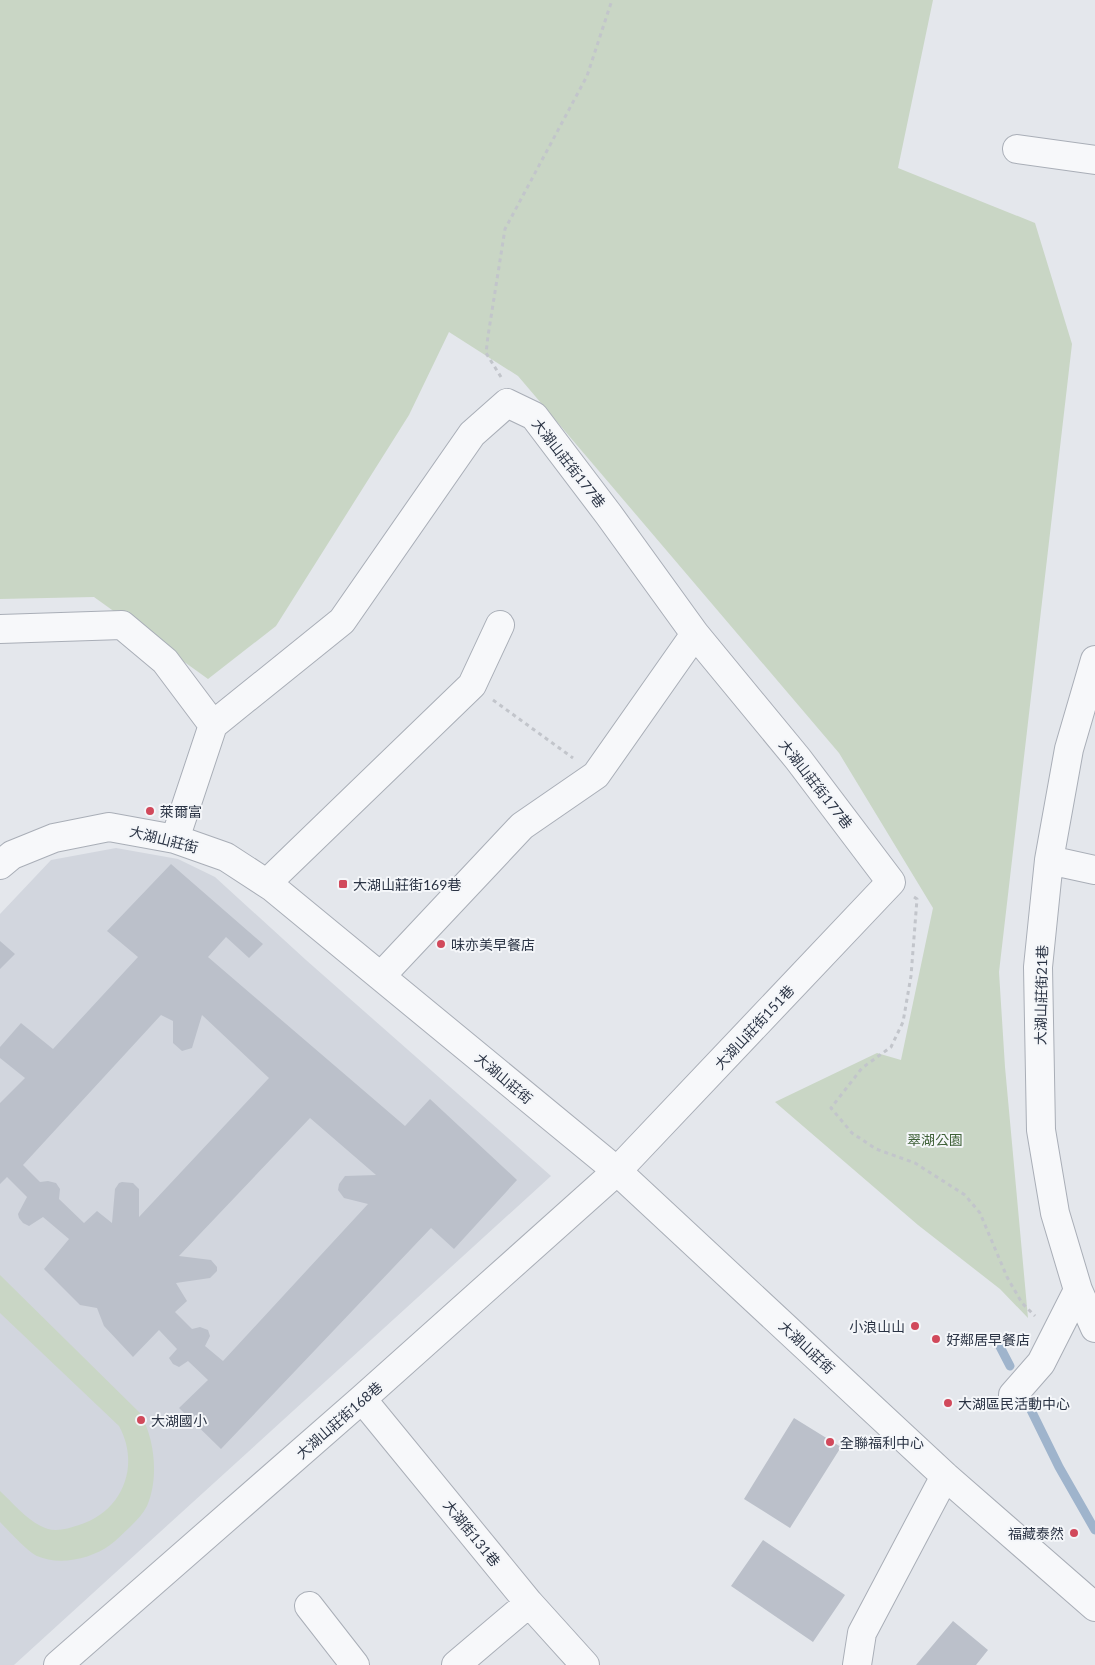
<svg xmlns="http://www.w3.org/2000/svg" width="1095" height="1665" font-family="Lato,'Noto Sans TC',sans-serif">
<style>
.built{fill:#d2d6de}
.green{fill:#c9d6c5}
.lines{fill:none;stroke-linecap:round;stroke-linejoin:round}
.stream{stroke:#9fb4cc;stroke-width:9}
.building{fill:#bbc0ca;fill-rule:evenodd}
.minor-casing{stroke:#a9aeb7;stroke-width:30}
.path{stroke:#c2c5cb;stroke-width:3;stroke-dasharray:4 4;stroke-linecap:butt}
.minor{stroke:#f7f8fa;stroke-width:28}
.poi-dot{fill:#d1495b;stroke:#f4f6f9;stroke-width:2}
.labels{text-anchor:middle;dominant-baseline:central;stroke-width:4;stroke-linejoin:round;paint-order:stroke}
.street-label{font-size:14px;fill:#2b3445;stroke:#f4f6f9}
.poi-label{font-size:14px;fill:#2b3445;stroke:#f4f6f9;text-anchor:start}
.park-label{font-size:14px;fill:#3f6138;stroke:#f4f6f9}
</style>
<rect width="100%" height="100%" fill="#e4e7ec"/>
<path class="built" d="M116,848l62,11 37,18 91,83 245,216 -537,489h-14v-751l51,-54z"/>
<path class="green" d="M0,0h933l-35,168 137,55 37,121 -73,628 6,95 23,251 -28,-29 -82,-64 -143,-123 102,-49 24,7 32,-152 -94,-155 -321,-377 -69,-44 -40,83 -133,211 -68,53 -114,-82 -94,2z
M0,1275l140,138c15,26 19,65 7,93 -4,8 -11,15 -17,21 -7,6 -13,13 -20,18 -19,14 -51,21 -73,11 -10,-5 -28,-25 -37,-34v-31c14,13 29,32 48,38 10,3 21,-1 31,-4 43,-13 62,-59 40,-99l-119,-113z"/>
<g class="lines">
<path class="stream" d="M996,1339l14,27
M1030,1408l29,59 36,63"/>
</g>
<path class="building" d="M171,864l92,80 -14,14 -23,-21 -18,20 197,169 25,-27 87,81 -63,69 -23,-21 -210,221 -42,-41 29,-28 -20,-19 -9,6 -6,-3 -4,-6 8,-9 -18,-19 -26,27 -29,-31 -7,-18 -17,-3 -36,-36 25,-30 -26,-22 -14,9 -6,-3 -4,-5 -1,-4 9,-17 -20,-20 -7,7v-81l25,-25 -25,-20v-11l21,-24 32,26 85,-92 -31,-26zM161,1015l12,6v22l9,8 10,-3 10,-33 67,63 -130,139v-28l-6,-6 -11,-1 -3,1 -4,6 -3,34 -15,-12 -13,12 -25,-24 1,-10 -4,-6 -8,-2 -8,1 -17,-17zM310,1118l66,57 -31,1 -6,8 -1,6 6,8 24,6 -145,157 -18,-15 5,-10 -2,-6 -8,-3 -8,2 -17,-17 12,-11 -11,-18 34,-5 7,-7v-4l-6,-7 -32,-4z
M0,941l15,13 -15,15z
M794,1418l47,29 -51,81 -46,-29z
M763,1540l82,55 -32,47 -82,-56z
M953,1621l35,29 -12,15h-60z"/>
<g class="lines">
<g class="minor-casing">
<path id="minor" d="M1017,149l78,11
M0,629l122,-4 43,36 48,64
M1095,660l-26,89 -20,111 -11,107 3,163 14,83 23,77 17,38
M1049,860l46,10
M0,865l12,-10 42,-17 55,-11 66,12 51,18 46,30 345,284 328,305 150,131
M267,883l205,-198 28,-60
M381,976l141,-150 74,-51 99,-141
M1013,1395l28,-32 37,-73
M362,1399l167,204 56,62
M309,1606l46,59
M58,1665l304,-266 255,-228 274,-289 -93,-123 -103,-125 -86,-119 -75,-99 -27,-13 -35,31 -130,187 -129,104 -38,114
M456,1665l73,-62
M857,1665l5,-32 83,-157"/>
</g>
<path class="path" d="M501,377l-15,-24 2,-17 17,-107 82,-153 25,-76
M493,700l80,58
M914,897l3,2 -6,77 -8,46 -12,25 -29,21 -31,40 21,25 24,16 39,14 50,32 15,18 27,64 15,26 13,13"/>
<use href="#minor" class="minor"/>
</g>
<g class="poi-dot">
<circle cx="150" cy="811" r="5"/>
<rect x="338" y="879" width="10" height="10" rx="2.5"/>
<circle cx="441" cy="944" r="5"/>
<circle cx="915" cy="1326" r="5"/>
<circle cx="936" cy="1339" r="5"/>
<circle cx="948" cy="1403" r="5"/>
<circle cx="141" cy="1420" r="5"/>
<circle cx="830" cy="1442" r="5"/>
<circle cx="1074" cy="1533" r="5"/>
</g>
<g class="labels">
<g class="street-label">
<text transform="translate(569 463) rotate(52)">大湖山莊街177巷</text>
<text transform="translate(816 784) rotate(52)">大湖山莊街177巷</text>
<text transform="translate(164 839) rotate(14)">大湖山莊街</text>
<text transform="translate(1041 995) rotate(-89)">大湖山莊街21巷</text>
<text transform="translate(754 1027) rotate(-47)">大湖山莊街151巷</text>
<text transform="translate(504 1078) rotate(40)">大湖山莊街</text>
<text transform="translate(807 1347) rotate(43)">大湖山莊街</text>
<text transform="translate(339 1420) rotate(-41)">大湖山莊街168巷</text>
<text transform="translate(472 1533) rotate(51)">大湖街131巷</text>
</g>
<g class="poi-label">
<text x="160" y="811">萊爾富</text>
<text x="353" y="884">大湖山莊街169巷</text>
<text x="451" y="944">味亦美早餐店</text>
<text x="905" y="1326" text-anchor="end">小浪山山</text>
<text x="946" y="1339">好鄰居早餐店</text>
<text x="958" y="1403">大湖區民活動中心</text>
<text x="151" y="1420">大湖國小</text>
<text x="840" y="1442">全聯福利中心</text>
<text x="1064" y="1533" text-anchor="end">福藏泰然</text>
</g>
<g class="park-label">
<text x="935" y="1139">翠湖公園</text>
</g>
</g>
</svg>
